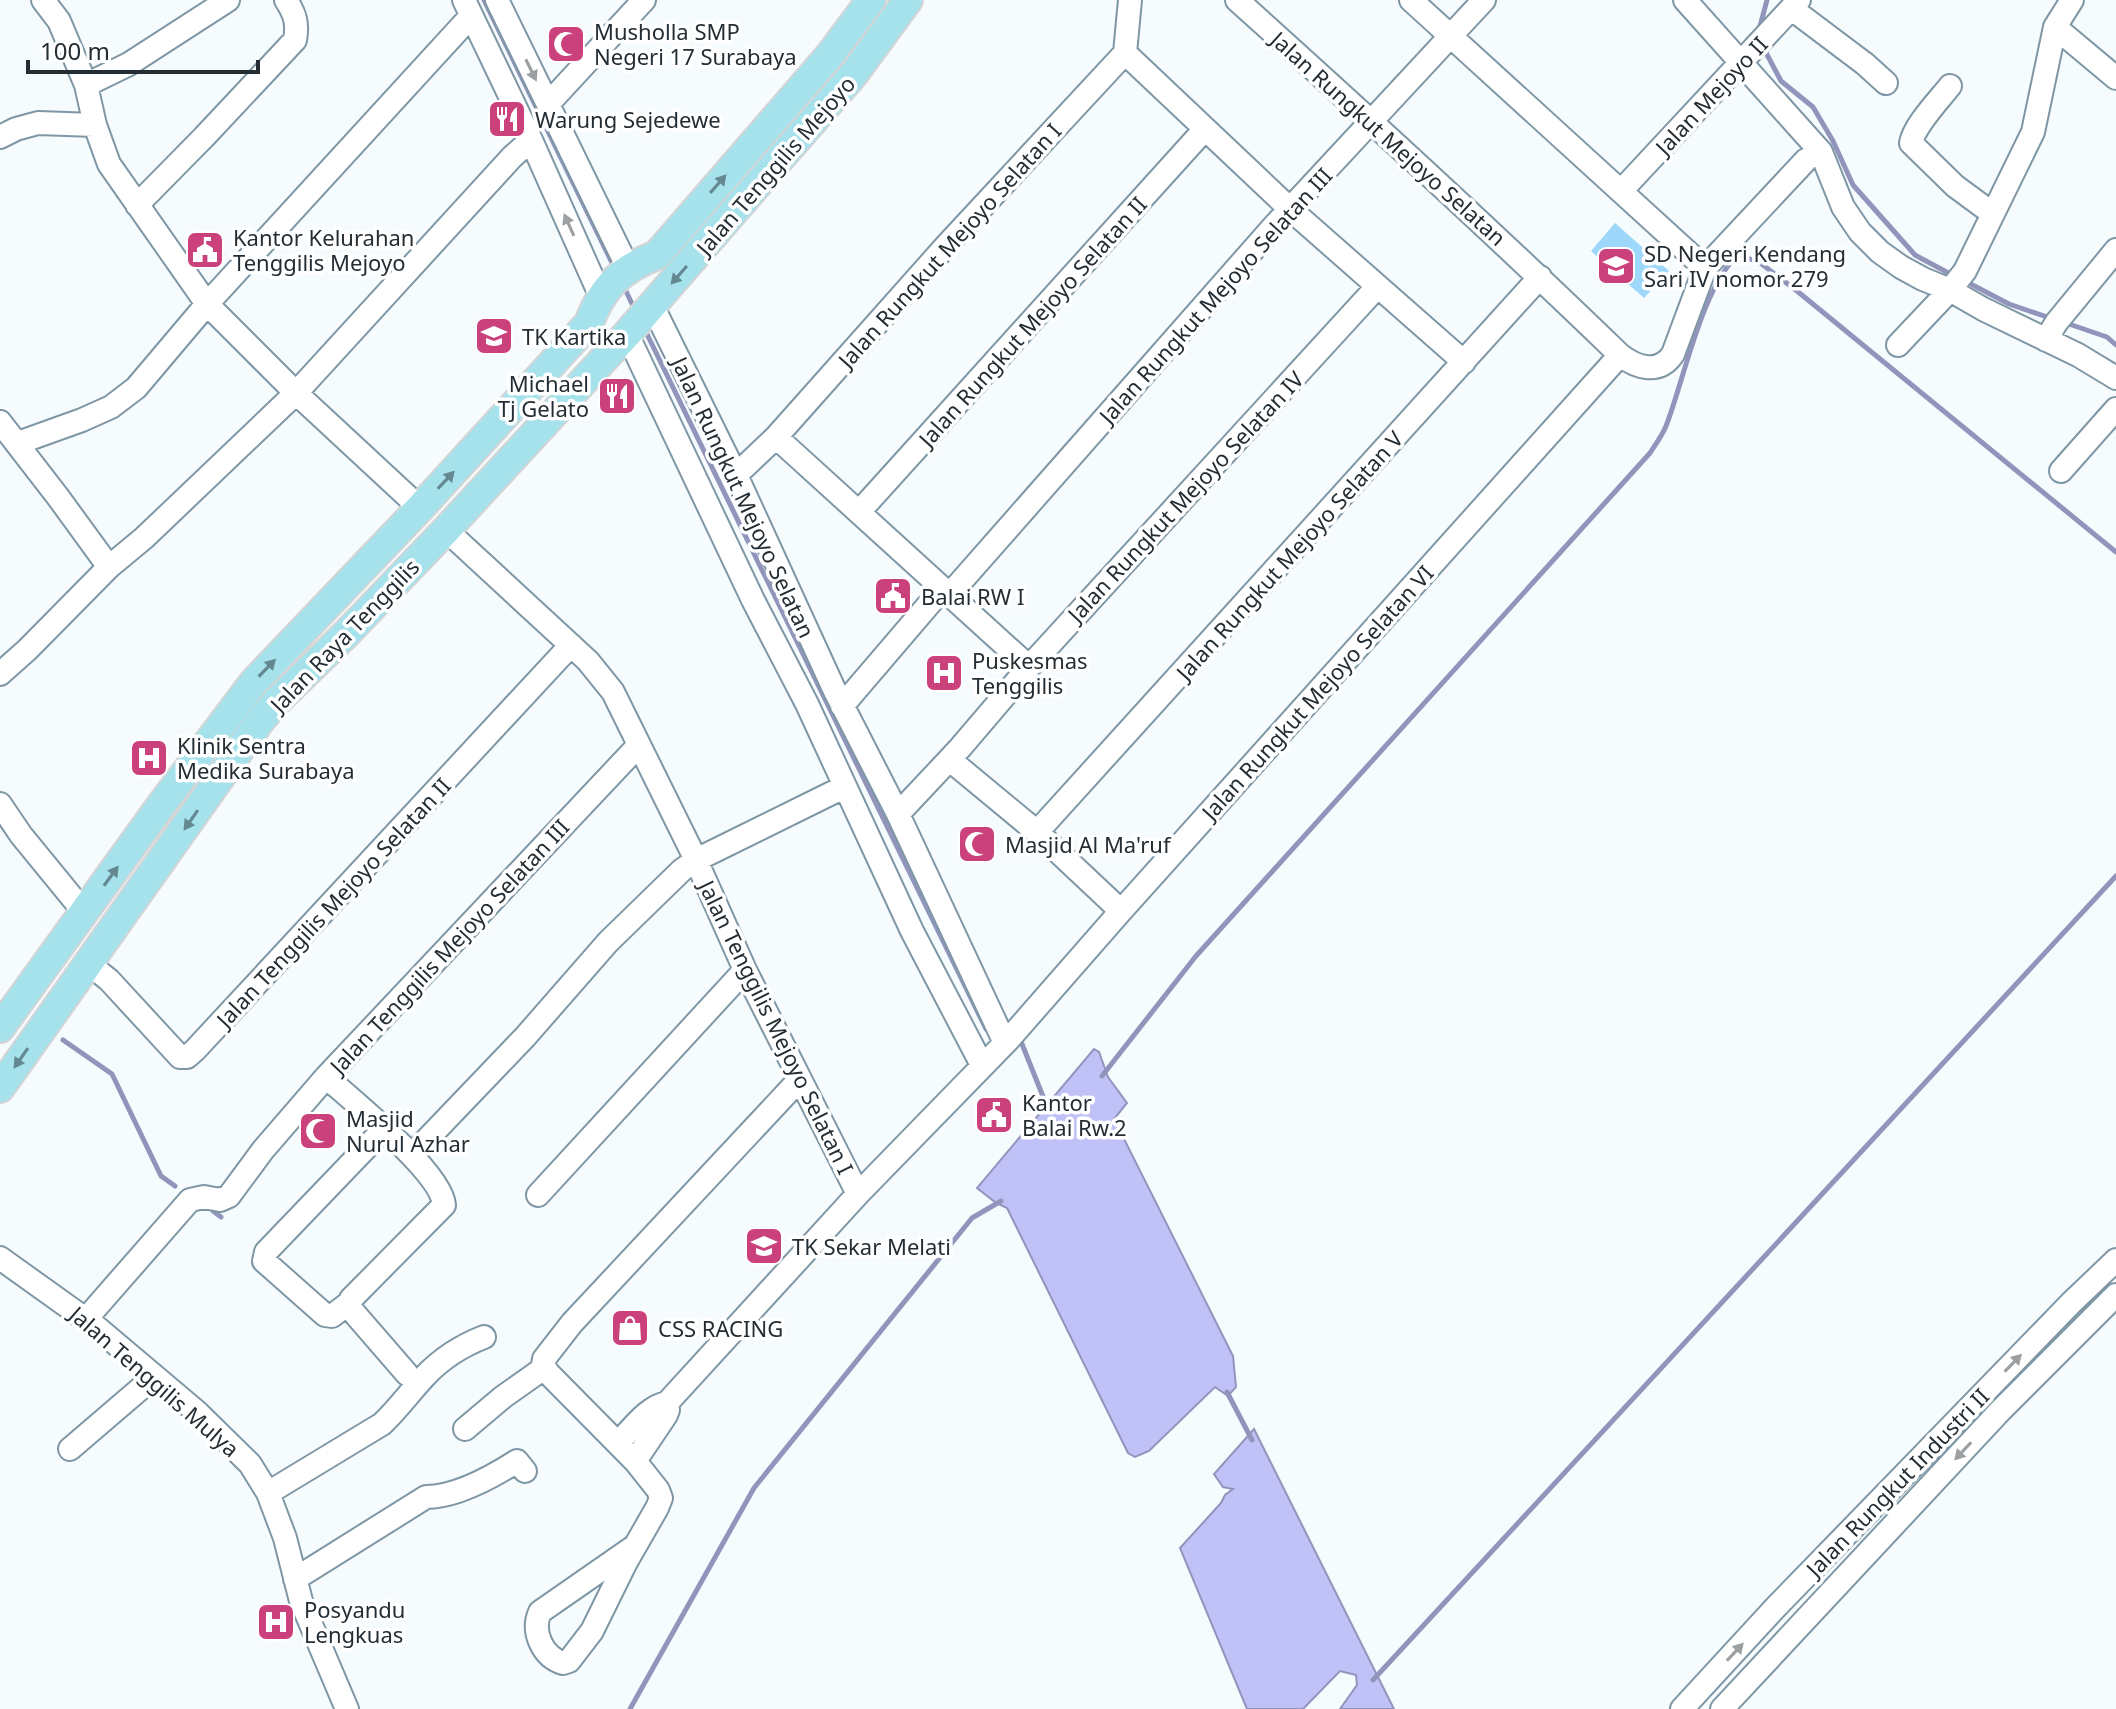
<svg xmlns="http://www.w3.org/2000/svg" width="2116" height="1709" font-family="'Noto Sans',sans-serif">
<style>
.green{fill:#9dd8fa}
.water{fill:#c0c1f7;stroke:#9195bc;stroke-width:2}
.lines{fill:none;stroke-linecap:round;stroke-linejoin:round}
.stream{stroke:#9195bc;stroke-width:5}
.minor-casing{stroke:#7f97a5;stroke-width:26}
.major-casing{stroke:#d3d5d6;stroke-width:32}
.minor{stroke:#fff;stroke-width:22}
.major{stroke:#a5e2ec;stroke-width:28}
.oneway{fill:#9ca0a3}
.oneway2{fill:#648890}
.labels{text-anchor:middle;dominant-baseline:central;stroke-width:7;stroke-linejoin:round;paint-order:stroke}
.poi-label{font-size:22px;fill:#242d33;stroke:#fff;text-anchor:start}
.street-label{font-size:22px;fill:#242d33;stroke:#fff}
</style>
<rect width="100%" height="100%" fill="#f6fbfe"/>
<path class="green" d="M1615,223l54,48 -25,27 -53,-47z"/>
<path class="water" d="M1094,1049l5,3 9,25 19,26 -13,16 119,237 3,31 -8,9 -13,-9 -66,64 -14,6 -7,-4 -121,-245 -11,-5 -19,-15z
M1254,1429l140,280h-54l17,-24 -1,-10 -16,-4 -37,38h-56l-67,-161 41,-45 4,-8 8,-6 -10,-2 -9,-13z"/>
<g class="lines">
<path class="stream" d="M484,0l131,269
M1759,30l8,-30
M1763,47l18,34 32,26 20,34 20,44 62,70 39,21
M1963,280l46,24 44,15
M623,285l13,27
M2066,323l41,14 9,8
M644,328l342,701
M1020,1039l28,70
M63,1040l49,34 49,102 14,10
M1102,1076l94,-120 454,-503c5,-8 12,-17 16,-27 18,-46 36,-139 72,-171l21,7 38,29 319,261
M213,1211l8,6
M1227,1392l25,48
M1373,1680l743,-804
M630,1709l124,-221 218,-270 29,-17"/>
<g class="minor-casing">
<path id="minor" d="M43,0l16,21 27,64 9,40 14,39 98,140 89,89 124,115
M464,0l67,140 70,157
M497,0l131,268
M1237,0c129,116 258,234 383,355 17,13 39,20 53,-1l32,-86 -294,-268
M1685,0l136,152 22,55 17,25 20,20 21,15 22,12 27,11 33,19 95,46 38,23
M1792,9l73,55 21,19
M2055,27l61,51
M1125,53l165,156 174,153
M86,85l43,-21 99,-64
M1950,86c-12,15 -36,40 -39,57l44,43 38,28
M548,104l96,-104
M0,137l16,-8 22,-6 57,2
M1622,190l177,-190
M137,205l67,-68 91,-97c3,-17 0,-26 -9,-40
M1705,268l101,-108
M652,305l84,170 98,214 64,125 107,229
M627,334l126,266 54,104 105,227 70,134
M2046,340l10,-17 60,-73
M1898,345l52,-55 15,-19 68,-139 22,-105 17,-27
M0,422l58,75 51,70 -82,83 -27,24
M776,437l253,230
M18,443l64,-23 29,-13 25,-19 71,-84 264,-288
M2061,471l55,-62
M736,475l40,-38 169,-190 180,-194 5,-53
M859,512l346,-383
M446,530l142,131 25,31 83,168 49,110 113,224
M109,567l35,-29 152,-145 216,-236 19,-17
M950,594l324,-368 210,-226
M842,706l100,-117
M950,760l87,72 84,79
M0,804l21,31 63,77
M898,814l62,-66 69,-81 348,-380
M1037,832l503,-555
M89,964l20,16 71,77h7l8,-7 376,-405
M326,1077c26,23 116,96 118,128l-93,94 -2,8 58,67
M412,1155l113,-118 83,-95 74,-72 14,-10 148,-73
M538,1195l207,-225
M0,1258l95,68 103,87 52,51 18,29 17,45 16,63 46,108
M349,1303l-17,13 -7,-1 -61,-54 2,-9 118,-123
M86,1319l104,-119 14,-3 16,3 9,-4 34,-46 63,-73 312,-331
M465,1429l38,-32 41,-29
M618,1443c14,-14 30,-37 49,-40l191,-209 151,-155 112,-128 499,-556
M70,1449l84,-72
M635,1461l31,-46 2,-5 -1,-7
M268,1493l114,-69c16,-15 28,-32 43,-48 17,-18 36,-30 59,-39
M635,1546l-95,66c-9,20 3,45 23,51l6,-2 23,-30 34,-69 31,-54 4,-10 -3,-8 -23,-29 -86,-87 -6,-9 1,-6 28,-36 228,-244
M295,1579l131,-82c30,0 66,-20 91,-36l8,10
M1682,1709l93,-101 296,-305 45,-43
M1722,1709l279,-299 115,-115"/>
</g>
<g class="major-casing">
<path id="major" d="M0,1028l162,-224 92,-122 166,-174 169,-185c13,-36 32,-54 68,-68l173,-200 41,-55
M0,1088l260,-367 16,-19 71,-69 99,-103 181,-196 226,-259 55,-75"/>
</g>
<use href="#minor" class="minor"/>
<use href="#major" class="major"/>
</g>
<defs><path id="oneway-solid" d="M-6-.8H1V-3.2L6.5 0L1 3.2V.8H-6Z" transform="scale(2)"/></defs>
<g class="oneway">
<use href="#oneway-solid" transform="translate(531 70) rotate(64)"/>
<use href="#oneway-solid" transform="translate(569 225) rotate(-114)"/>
<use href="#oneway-solid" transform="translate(2013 1363) rotate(-46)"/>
<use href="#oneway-solid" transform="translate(1963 1451) rotate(133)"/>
<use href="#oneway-solid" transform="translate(1735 1652) rotate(-47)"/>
</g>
<g class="oneway2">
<use href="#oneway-solid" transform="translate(718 184) rotate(-49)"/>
<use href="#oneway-solid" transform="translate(679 275) rotate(131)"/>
<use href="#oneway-solid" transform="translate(446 480) rotate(-47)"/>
<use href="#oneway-solid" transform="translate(267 668) rotate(-46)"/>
<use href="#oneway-solid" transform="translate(191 820) rotate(125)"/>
<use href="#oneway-solid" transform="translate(111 876) rotate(-54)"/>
<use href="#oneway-solid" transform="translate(21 1058) rotate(125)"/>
</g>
<defs>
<g id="mosque-square" transform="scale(2)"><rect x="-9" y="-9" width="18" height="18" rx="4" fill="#ca417c" stroke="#fff"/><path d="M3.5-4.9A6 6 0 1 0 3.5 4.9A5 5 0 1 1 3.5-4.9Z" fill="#fff"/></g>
<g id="restaurant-square" transform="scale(2)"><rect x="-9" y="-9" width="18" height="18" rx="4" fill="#ca417c" stroke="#fff"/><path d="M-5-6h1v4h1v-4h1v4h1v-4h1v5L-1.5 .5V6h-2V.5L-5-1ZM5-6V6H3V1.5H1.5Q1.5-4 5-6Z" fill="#fff"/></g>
<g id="civic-square" transform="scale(2)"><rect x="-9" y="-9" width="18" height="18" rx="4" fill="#ca417c" stroke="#fff"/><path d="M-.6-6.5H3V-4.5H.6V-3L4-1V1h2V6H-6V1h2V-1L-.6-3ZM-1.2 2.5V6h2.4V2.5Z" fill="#fff"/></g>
<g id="school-square" transform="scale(2)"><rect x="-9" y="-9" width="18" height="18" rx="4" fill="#ca417c" stroke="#fff"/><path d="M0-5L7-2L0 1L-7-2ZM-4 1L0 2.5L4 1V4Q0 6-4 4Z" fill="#fff"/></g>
<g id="hospital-square" transform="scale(2)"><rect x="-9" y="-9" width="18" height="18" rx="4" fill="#ca417c" stroke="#fff"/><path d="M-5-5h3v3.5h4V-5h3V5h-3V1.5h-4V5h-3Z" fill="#fff"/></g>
<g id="shop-square" transform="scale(2)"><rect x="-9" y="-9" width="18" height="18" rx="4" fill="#ca417c" stroke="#fff"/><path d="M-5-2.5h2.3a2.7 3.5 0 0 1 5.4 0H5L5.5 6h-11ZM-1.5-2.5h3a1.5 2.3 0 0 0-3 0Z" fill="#fff"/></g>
</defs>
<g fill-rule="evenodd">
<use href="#mosque-square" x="566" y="44"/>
<use href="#restaurant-square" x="507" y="119"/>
<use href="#civic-square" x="205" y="250"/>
<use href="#school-square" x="1616" y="266"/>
<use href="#school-square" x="494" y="336"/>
<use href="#restaurant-square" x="617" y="396"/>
<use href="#civic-square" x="893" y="596"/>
<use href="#hospital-square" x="944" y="673"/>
<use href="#hospital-square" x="149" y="758"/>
<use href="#mosque-square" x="977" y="844"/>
<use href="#civic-square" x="994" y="1115"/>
<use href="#mosque-square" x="318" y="1131"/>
<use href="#school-square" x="764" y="1246"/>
<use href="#shop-square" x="630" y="1328"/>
<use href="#hospital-square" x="276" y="1622"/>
</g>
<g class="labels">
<g class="poi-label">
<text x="594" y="31">Musholla SMP<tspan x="594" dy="25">Negeri 17 Surabaya</tspan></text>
<text x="535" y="119">Warung Sejedewe</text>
<text x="233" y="237">Kantor Kelurahan<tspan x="233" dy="25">Tenggilis Mejoyo</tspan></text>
<text x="1644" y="253">SD Negeri Kendang<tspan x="1644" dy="25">Sari IV nomor 279</tspan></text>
<text x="522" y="336">TK Kartika</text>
<text x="589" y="383" text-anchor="end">Michael<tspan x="589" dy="25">Tj Gelato</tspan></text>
<text x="921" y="596">Balai RW I</text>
<text x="972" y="660">Puskesmas<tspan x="972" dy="25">Tenggilis</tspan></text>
<text x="177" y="745">Klinik Sentra<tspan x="177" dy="25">Medika Surabaya</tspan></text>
<text x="1005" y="844">Masjid Al Ma'ruf</text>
<text x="1022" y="1102">Kantor<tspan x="1022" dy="25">Balai Rw.2</tspan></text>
<text x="346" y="1118">Masjid<tspan x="346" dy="25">Nurul Azhar</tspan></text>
<text x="792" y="1246">TK Sekar Melati</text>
<text x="658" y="1328">CSS RACING</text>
<text x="304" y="1609">Posyandu<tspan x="304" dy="25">Lengkuas</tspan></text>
</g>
<g class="street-label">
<text transform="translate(1711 95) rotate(-47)">Jalan Mejoyo II</text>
<text transform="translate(1389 138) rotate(42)">Jalan Rungkut Mejoyo Selatan</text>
<text transform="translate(775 165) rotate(-49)">Jalan Tenggilis Mejoyo</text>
<text transform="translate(949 245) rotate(-48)">Jalan Rungkut Mejoyo Selatan I</text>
<text transform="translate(1215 295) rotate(-48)">Jalan Rungkut Mejoyo Selatan III</text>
<text transform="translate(1032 321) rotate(-48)">Jalan Rungkut Mejoyo Selatan II</text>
<text transform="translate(1185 496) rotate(-47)">Jalan Rungkut Mejoyo Selatan IV</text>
<text transform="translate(744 497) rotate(65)">Jalan Rungkut Mejoyo Selatan</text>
<text transform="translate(1289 555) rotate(-48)">Jalan Rungkut Mejoyo Selatan V</text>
<text transform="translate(344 635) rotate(-46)">Jalan Raya Tenggilis</text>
<text transform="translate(1317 692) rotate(-48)">Jalan Rungkut Mejoyo Selatan VI</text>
<text transform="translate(333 902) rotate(-47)">Jalan Tenggilis Mejoyo Selatan II</text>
<text transform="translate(449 946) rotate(-47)">Jalan Tenggilis Mejoyo Selatan III</text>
<text transform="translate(777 1027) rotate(64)">Jalan Tenggilis Mejoyo Selatan I</text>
<text transform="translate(155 1381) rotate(41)">Jalan Tenggilis Mulya</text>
<text transform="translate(1897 1482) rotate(-46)">Jalan Rungkut Industri II</text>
</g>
</g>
<path d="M28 60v12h230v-12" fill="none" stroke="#242d33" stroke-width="4"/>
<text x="40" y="60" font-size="24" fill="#242d33" stroke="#ffffff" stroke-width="6" paint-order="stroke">100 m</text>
</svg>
